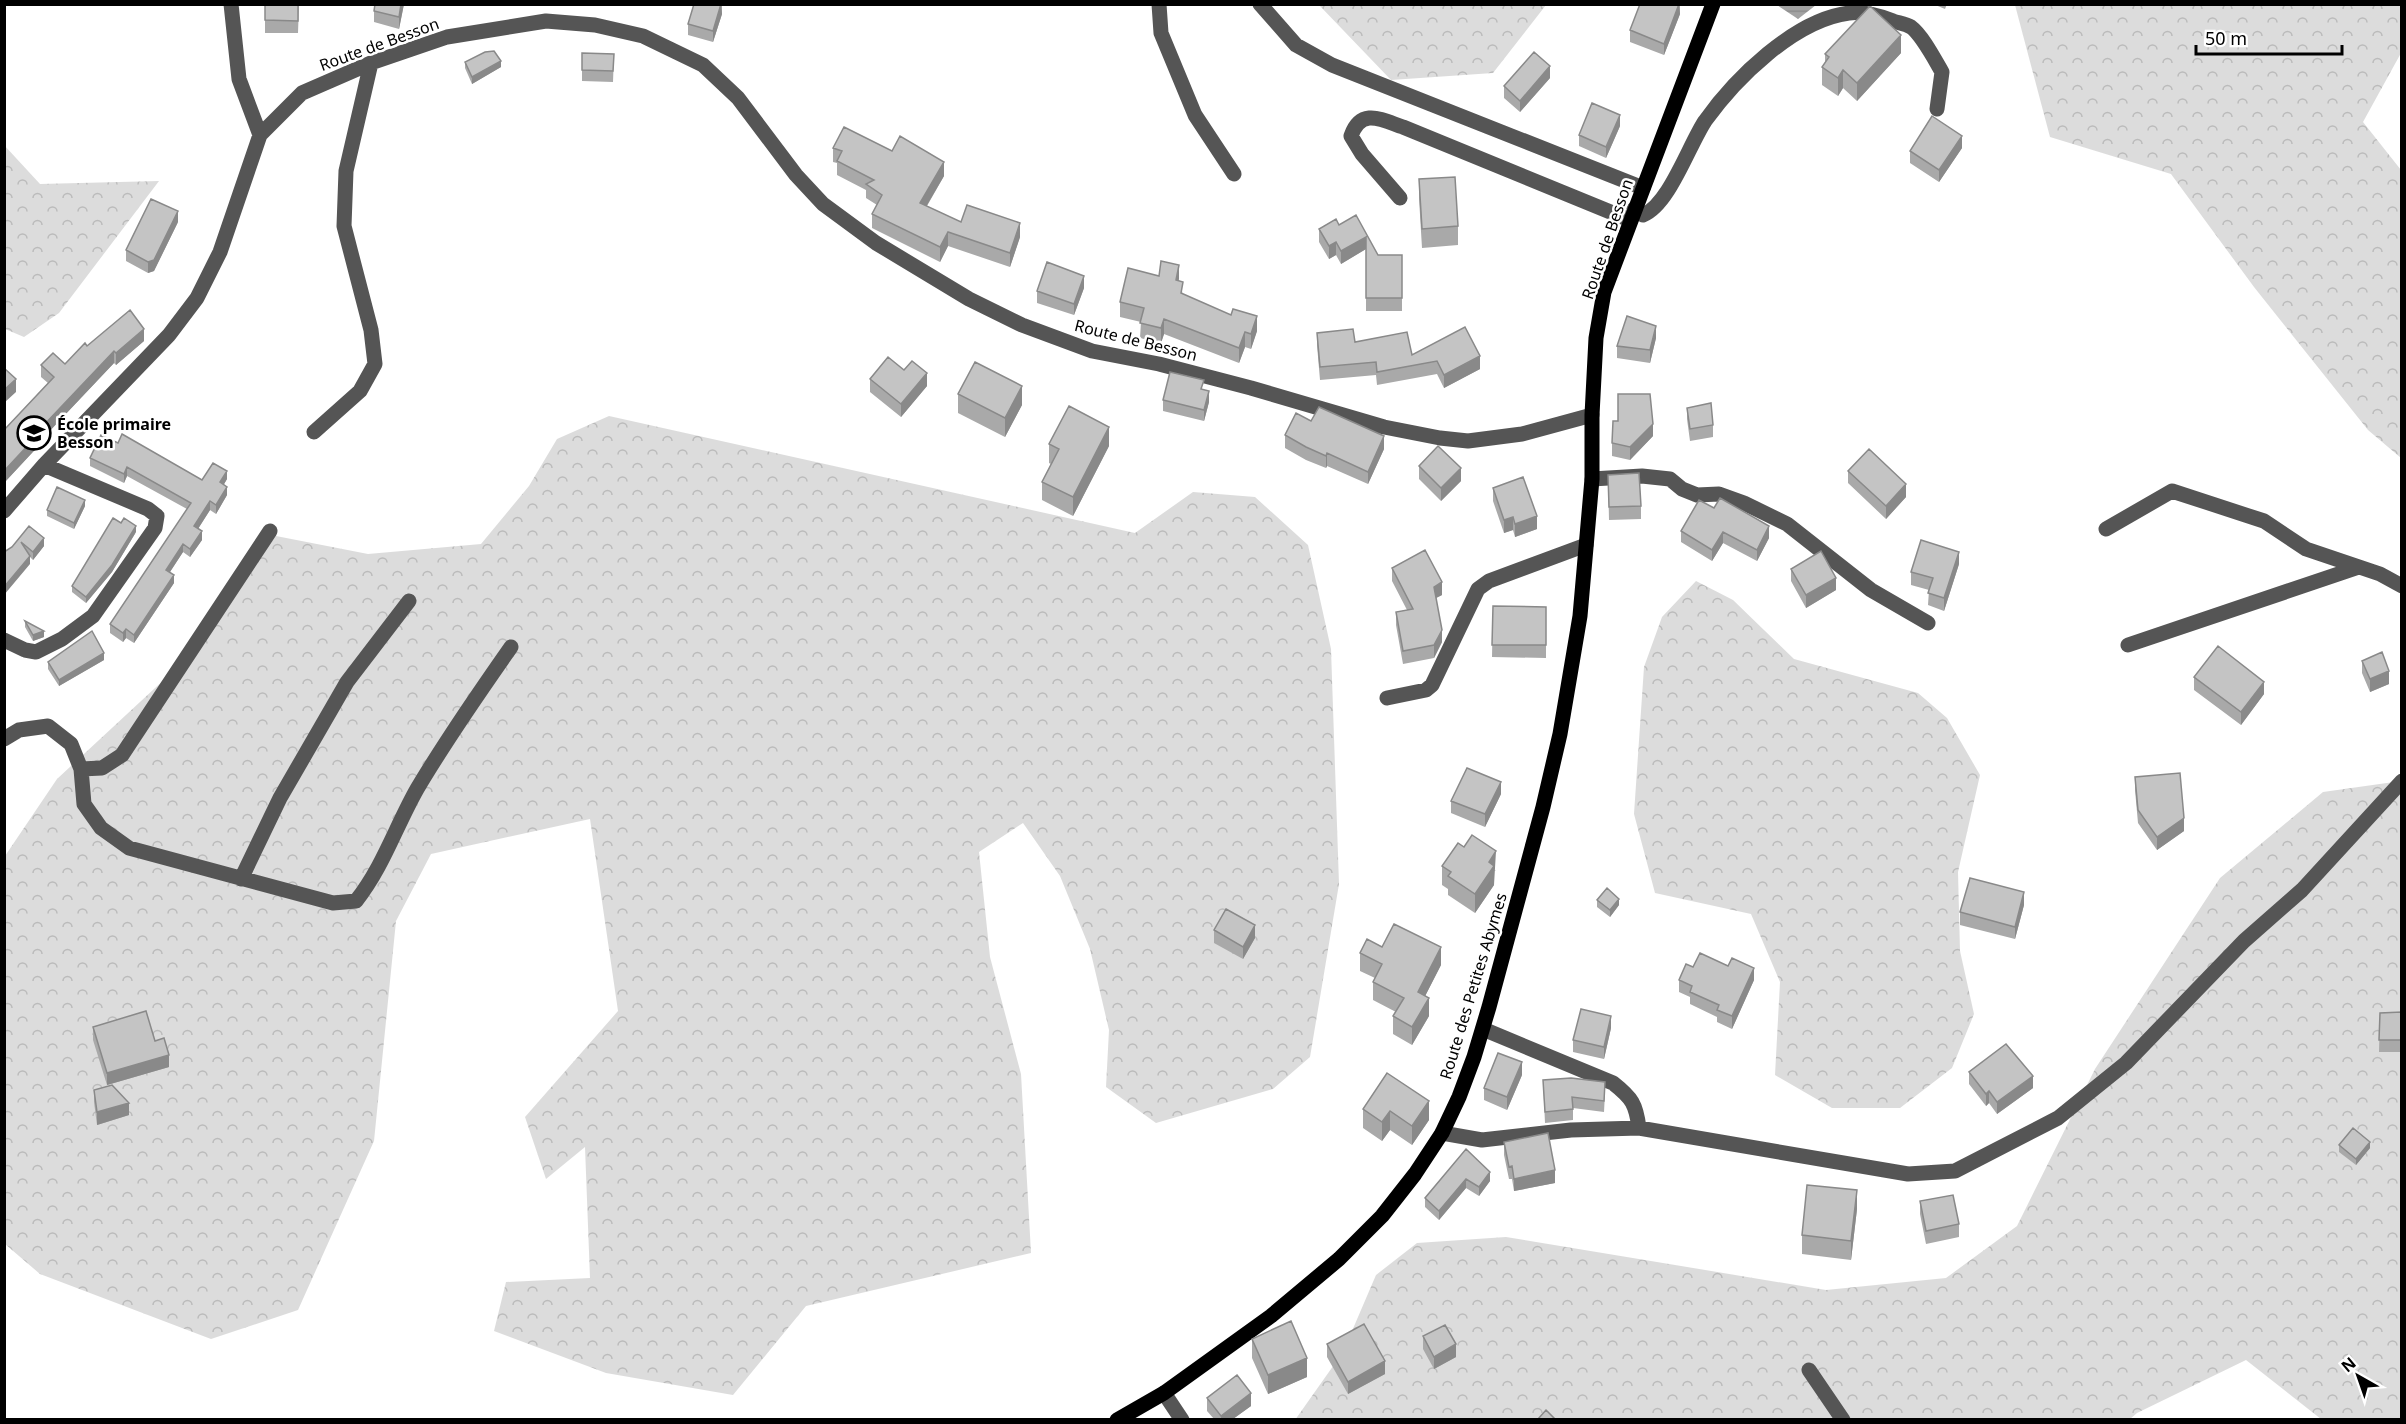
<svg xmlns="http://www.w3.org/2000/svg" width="2406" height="1424" font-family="'Noto Sans',sans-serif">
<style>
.forest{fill:url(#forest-crowns)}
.water{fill:url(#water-rules)}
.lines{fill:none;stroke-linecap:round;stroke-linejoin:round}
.minor{stroke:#555;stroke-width:15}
.major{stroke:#000;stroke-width:15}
.wall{fill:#a9a9a9}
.shaded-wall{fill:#898989}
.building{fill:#c4c4c4;stroke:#898989;stroke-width:1.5}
.labels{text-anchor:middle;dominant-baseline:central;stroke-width:5;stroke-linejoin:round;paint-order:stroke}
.street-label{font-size:16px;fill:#000;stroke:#fff}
.poi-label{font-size:16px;font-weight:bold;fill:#000;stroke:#fff;text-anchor:start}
</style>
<defs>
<pattern id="forest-crowns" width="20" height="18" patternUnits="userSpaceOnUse" patternTransform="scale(1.5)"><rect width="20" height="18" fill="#dcdcdc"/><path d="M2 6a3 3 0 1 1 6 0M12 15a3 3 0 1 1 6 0" fill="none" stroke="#bbb"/></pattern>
<pattern id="water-rules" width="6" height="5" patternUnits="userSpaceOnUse" patternTransform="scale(1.5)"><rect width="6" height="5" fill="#a3a3a3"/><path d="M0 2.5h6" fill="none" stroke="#8b8b8b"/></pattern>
</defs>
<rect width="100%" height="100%" fill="#fff"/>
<path class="forest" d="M1319,5h227l-53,68 -102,7z
M2015,5h386v48l-38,69 38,48v288l-33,-28 -114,-143 -83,-113 -121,-37z
M4,145l36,39 119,-3 -100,132 -35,24 -19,-8z
M609,416l526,117 58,-41 62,5 53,48 23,104 8,235 -29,173 -37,32 -117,34 -50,-36 3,-57 -19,-81 -30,-73 -37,-53 -44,29 11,105 31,117 10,179 -225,53 -73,89 -127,-22 -112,-42 12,-49 84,-4 -5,-131 -39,32 -21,-62 93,-106 -28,-192 -159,35 -35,67 -22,220 -76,169 -87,29 -171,-65 -35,-30v-388l52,-77 111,-103 108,-140 92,18 113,-10 48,-58 28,-47z
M1696,581l37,19 61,59 124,34 29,25 33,57 -22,97 2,79 14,63 -22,54 -52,40h-68l-57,-33 5,-93 -29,-68 -96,-21 -21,-79 10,-147 18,-50z
M2401,781v638h-80l-75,-59 -109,53 -7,6 -835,1 48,-68 33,-77 41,-32 89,-6 320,53 120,-12 71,-52 78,-157 125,-191 103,-86z"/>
<path class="water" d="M1777,5h39l-18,14z"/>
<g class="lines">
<path class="minor" d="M231,4l8,75 21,56
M1159,4l2,29 34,82 39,59
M1260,4l36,41 36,20 311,123
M1400,198l-38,-44 -11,-18c10,-29 31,-16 52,-9l227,93
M1634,209l9,6c26,-10 46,-70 62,-94 30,-42 89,-101 144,-108 13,-2 32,3 44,8 6,2 13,3 18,6 11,8 24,33 31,45l-5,37
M314,432l46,-41 15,-27 -4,-34 -27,-104 2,-55 25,-108
M1592,479l50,-3 28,3 12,10 15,6 22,-1 25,9 43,21 84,66 57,33
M4,511l40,-46 125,-130 28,-37 23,-46 40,-117 42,-42 69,-30 76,-26 99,-16 49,4 48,11 60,29 35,33 58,77 27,29 53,39 93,56 53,26 70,26 67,13 92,24 133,39 56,11 28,3 54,-7 70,-19
M2106,529l66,-38 92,30 42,28 74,25 22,12
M270,531l-148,224 -20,13 -21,1 3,35 17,24 28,20 204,55 23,-2c27,-34 40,-75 61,-112 29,-49 61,-95 94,-142
M4,640l21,10 11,2 26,-13 31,-23 62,-88 2,-12 -9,-7 -104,-44
M2128,645l231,-78
M1387,698l39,-8 6,-5 46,-96 11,-8 97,-36
M4,739l15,-9 29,-4 23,18 10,25
M241,879l39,-81 67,-116 62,-81
M1483,1029l130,54c19,15 23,21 26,45
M1442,1133l40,7 89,-10 68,-2 269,46 47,-3 103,-53 68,-55 118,-122 58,-51 100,-109
M1809,1370l34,50
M1164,1393l18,27"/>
<path class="major" d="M1117,1420l47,-27 107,-77 68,-57 43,-43 33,-42 27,-41 17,-36 15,-40 15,-50 54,-200 17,-73 20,-118 12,-137v-64l4,-77 8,-46 109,-288"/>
</g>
<path class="wall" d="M265,4h34l-1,29h-33z
M404,4l-5,25 -25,-7v-11z
M722,4v10l-9,28 -25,-7v-11z
M1680,4v10l-16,41 -34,-13v-12z
M1933,4h14l-2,5z
M582,53l32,1 -1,28 -31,-1z
M1901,53l-44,48 -14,-13 -5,8 -16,-11v-18l3,-4v-9z
M465,62l36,5 -29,17 -7,-16z
M1550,78l-30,34 -16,-14v-12z
M1620,126l-14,32 -27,-12v-11z
M833,148l59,3 52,25 -17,30 34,16 59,15 -10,30 -62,-21 -8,16 -68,-34v-14l5,-9 -11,-7v-8l-29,-15v-12l-4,-1z
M1962,148l-23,34 -29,-19v-12z
M1419,179l39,47v19l-36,3 -3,-50z
M178,222l-24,49 -6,2 -22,-12v-11z
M1339,225l39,30h24v56h-36v-62l-25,15 -5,-9 -7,4 -10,-17v-13z
M1178,280l5,14 74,37 -6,18 -6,-2 -6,16 -75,-29 -3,9 -21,-5 1,-16 -21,-5v-15z
M1084,288l-10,27 -37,-12v-12z
M1317,333l95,22 68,14 -36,19 -7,-14 -60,11 -1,-10 -56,5 -3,-35z
M1656,338l-6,25 -33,-5v-12z
M144,341l-28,24 -2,-2 -70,74v3l-40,43v-53l44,-47 -7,-6v-12l24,-1 22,-18z
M904,370l23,16 -26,31 -31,-25v-13z
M1204,390l5,12 -5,19 -41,-10v-11z
M958,394l64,11 -17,32 -47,-24z
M1687,408l26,17v12l-23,4 -3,-22z
M1311,421l73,28 -16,35 -41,-18 -1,2 -20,-8 -21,-12v-13z
M1618,421l35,15 -23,24 -18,-4v-13z
M118,443l84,37 25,-1 -3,5 3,11 -11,19 -6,-4 -12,19 4,11 -12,17 -7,-5 -13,20 4,11 -40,60 -8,-5 -3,4 -13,-9v-9l77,-115 -60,-33 -3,7 -34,-17v-8z
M1049,444l60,2 -36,70 -31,-16v-18l9,-18 -2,-1z
M1419,466l42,15 -20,20 -22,-22z
M1848,471l58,26 -20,22 -38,-36z
M1608,475l33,31v13l-32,1z
M1493,488l44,41 -22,8 -2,-7 -9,3 -11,-32z
M85,506l-11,23 -27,-13v-6z
M1714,508l55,30 -12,23 -34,-18 -11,18 -31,-19v-11z
M29,526l15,20 -11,14 -3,-3v7l-18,-17z
M136,532l-24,40 -26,31 -14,-11v-6z
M1959,564l-15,47 -16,-6 1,-15 -18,-5v-13z
M1392,568l50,27 -6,3 6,44 -8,16 -31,6 -7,-39v-13l11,-2 -15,-29z
M1791,569l45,21 -30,18 -15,-27z
M1493,606l53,1v51l-54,-1z
M25,621l19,16 -11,4 -8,-14z
M104,660l-45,26 -11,-17v-7z
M2362,661l27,23 -19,8 -8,-19z
M2194,677l70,17 -23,31 -47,-35z
M2135,777l49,54 -27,19 -19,-27 -3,-33z
M1501,794l-16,33 -34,-14v-12z
M1442,866l54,4 -2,1v14l-19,28 -27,-18v-6l-6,-4z
M1597,900l22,5 -9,12 -13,-10z
M2024,905l-9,34 -55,-14v-13z
M1214,930l41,8 -12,21 -29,-16z
M1382,947l59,18 -16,31 4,20 -17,29 -19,-11v-18l3,-4 -23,-12v-18l2,-4 -15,-7v-18z
M1693,967l61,13 -22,49 -15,-7v-5l-27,-13v-7l-11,-5v-12z
M2402,1012v40h-23l1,-39z
M93,1027l62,14 14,26 -62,18 -14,-45z
M1611,1028l-7,31 -31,-7v-12z
M1969,1072l64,16 -36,26 -8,-11 -3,3 -17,-22z
M1387,1073l42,47 -17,25 -22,-15 -8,11 -19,-13v-19z
M1522,1075l-15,35 -23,-10v-12z
M1543,1080l62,13 -1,19 -31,-4v12l-28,3z
M94,1090l35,25 -32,10 -3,-23z
M1504,1142l51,41 -41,8 -2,-12h-3l-5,-24z
M2339,1145l31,3 -14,17 -17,-13z
M1466,1149l24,32 -11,15 -13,-8 -27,32 -14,-13v-9z
M1920,1201l39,23v13l-33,7 -6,-30z
M1857,1209l-6,51 -49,-6v-19z
M1423,1336l33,21 -22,12 -11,-20z
M1252,1339l55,38 -39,17 -16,-36z
M1327,1344l58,30 -37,20 -21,-37z
M1207,1398l44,8 -18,13h-19l-7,-8z"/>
<path class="shaded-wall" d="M401,4h3l-5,25v-12z
M721,4l1,10 -9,28v-11z
M1679,4l1,10 -16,41v-11z
M1901,35v18l-44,48v-18z
M501,61v6l-29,17v-7z
M1550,66v12l-30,34v-11z
M1843,70v18l-5,8v-18z
M1620,115v11l-14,32v-11z
M1962,136v12l-23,34v-12z
M944,162v14l-24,41v-14z
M178,211v11l-24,49 -6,2v-11z
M1020,223v14l-10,30v-14z
M948,232v14l-8,16v-15z
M1366,237v12l-25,15v-13z
M1336,242v13l-7,4v-13z
M1179,265v14l-3,16v-15z
M1084,276v12l-10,27v-11z
M1257,316v15l-6,18v-15z
M1164,319v15l-3,9v-15z
M1656,326v12l-6,25v-13z
M144,329v12l-28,24v-12z
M1245,332v15l-6,16v-15z
M114,351v12l-70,74v3l-40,43v-12l38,-44z
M1480,356v13l-36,19v-13z
M927,373v13l-26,31v-13z
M16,379v13l-12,11v-13z
M1022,386v19l-17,32v-19z
M1209,391v11l-5,19v-11z
M1653,424v12l-23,24v-13z
M1109,427v19l-36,70v-19z
M1384,436v13l-16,35v-12z
M1327,453v13l-1,2v-12z
M127,467v9l-3,7v-9z
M1461,468v13l-20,20v-13z
M227,471v8l-7,12v-9z
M1906,484v13l-20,22v-13z
M227,487v8l-11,19v-9z
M85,500v6l-11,23v-6z
M210,501v9l-16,25v-9z
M1537,516v13l-22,8v-13z
M1513,517v13l-9,3v-13z
M136,526v6l-24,40 -26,31v-6z
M1769,526v12l-12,23v-11z
M202,531v9l-12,17v-8z
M1723,532v11l-11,18v-11z
M44,538v8l-11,14v-8z
M183,544v8l-17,26v-8z
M1959,552v12l-15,47v-13z
M30,556v8l-26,31v-8z
M174,575v8l-40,60v-8z
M1836,578v12l-30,18v-13z
M1442,582v13l-8,4v-12z
M126,629v9l-3,4v-9z
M1442,630v12l-8,16v-13z
M44,631v6l-11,4v-6z
M104,653v7l-45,26v-6z
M2389,671v13l-19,8v-13z
M2264,682v12l-23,31v-13z
M1501,782v12l-16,33v-13z
M2184,818v13l-27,19v-13z
M1496,851l-2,34 -19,28v-19l14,-32z
M2024,892v13l-9,34v-12z
M1619,899v6l-9,12v-7z
M1255,925v13l-12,21v-12z
M1441,947v18l-23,45v-18z
M1754,968v12l-22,49v-13z
M1429,998v18l-17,29v-18z
M1611,1016v12l-7,31v-12z
M169,1055v12l-62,18v-12z
M1522,1062v13l-15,35v-13z
M2033,1076v12l-36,26v-12z
M1989,1091v12l-3,3v-12z
M1429,1101v19l-17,25v-19z
M129,1103v12l-32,10v-13z
M1390,1111v19l-8,11v-19z
M2370,1142v6l-14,17v-6z
M1555,1170v13l-41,8v-12z
M1490,1172v9l-11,15v-9z
M1466,1179v9l-27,32v-9z
M1857,1190v19l-6,51v-19z
M1456,1344v13l-22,12v-12z
M1307,1358v19l-39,17v-19z
M1385,1361v13l-37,20v-12z
M1251,1393v13l-18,13h-12v-3z"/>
<path class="building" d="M265,4h33v17l-33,-1z
M375,4h26l-2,13 -25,-6z
M694,4h27l-8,27 -25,-7z
M1640,4h39l-15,40 -34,-14z
M1870,6l31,29 -44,48 -14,-13 -5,8 -16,-11 7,-10 -4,-3z
M494,51l7,10 -29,16 -7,-15 20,-10z
M1534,52l16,14 -30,35 -16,-15z
M582,53l32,1 -1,17 -31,-1z
M1592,103l28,12 -14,32 -27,-12z
M1932,116l30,20 -23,34 -29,-19z
M844,127l48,24 8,-15 44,26 -24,41 41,19 6,-17 53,18 -10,30 -62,-21 -8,15 -68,-33 10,-19 -16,-11 8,-4 -37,-19 5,-10 -9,-3z
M1455,177l3,49 -36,3 -3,-50z
M151,199l27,12 -24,49 -6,2 -22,-12z
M1356,215l22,40h24v43h-36v-61l-25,14 -5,-9 -7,4 -10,-17 17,-10 3,6z
M1161,261l18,4 -3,15 7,2 -2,11 50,22 2,-6 24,7 -6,18 -6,-2 -6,16 -75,-29 -3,9 -21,-5 4,-15 -24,-6 8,-34 31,8z
M1047,262l37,14 -10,28 -37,-13z
M130,310l14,19 -28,24 -2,-2 -72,76 2,1 -40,43v-41l50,-53 -13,-12 12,-12 12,11 20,-21 2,3z
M1627,316l29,10 -6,24 -33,-4z
M1465,327l15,29 -36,19 -7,-14 -60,11 -1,-10 -56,5 -3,-34 36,-4 2,13 52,-10 5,23z
M888,357l16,13 8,-9 15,12 -26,31 -31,-25z
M975,362l47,24 -17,32 -47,-24z
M4,368l12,11 -12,11z
M1170,372l34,8 -3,9 8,2 -5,19 -41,-10z
M1618,394h32l3,30 -23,23 -18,-4 1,-22h5z
M1711,403l2,22 -23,4 -3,-21z
M1069,406l40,21 -36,70 -31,-15 17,-33 -10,-5z
M1319,407l65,29 -16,36 -41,-19 -1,3 -20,-9 -21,-12 11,-22 15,8z
M122,434l80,46 11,-17 14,8 -7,11 7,5 -11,18 -6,-4 -16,25 8,5 -12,18 -7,-5 -17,26 8,5 -40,60 -8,-6 -3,4 -13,-9 81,-121 -64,-36 -3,7 -34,-16 11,-23 17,8z
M1438,446l23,22 -20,20 -22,-22z
M1869,449l37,35 -20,22 -38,-35z
M1639,473l2,33 -32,1 -1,-32z
M1523,477l14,39 -22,8 -2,-7 -9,3 -11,-32z
M57,487l28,13 -11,23 -27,-13z
M1720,498l49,28 -12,24 -34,-18 -11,18 -31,-19 18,-31 15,8z
M113,518l8,5 3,-5 12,8 -24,39 -26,32 -14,-11z
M29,526l15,12 -11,14 -12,-10 9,14 -26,31v-35l8,-5z
M1921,540l38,12 -15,46 -16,-5 5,-15 -22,-6z
M1425,550l17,32 -8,5 8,43 -8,15 -31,6 -7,-39 17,-3 -21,-41z
M1821,551l15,27 -30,17 -15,-26z
M1493,606l53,1v38h-54z
M25,621l19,10 -11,4z
M92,631l12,22 -45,27 -11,-18z
M2218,646l46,36 -23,30 -47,-35z
M2382,652l7,19 -19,8 -8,-18z
M1467,768l34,14 -16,32 -34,-13z
M2180,773l4,45 -27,19 -19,-27 -3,-33z
M1472,835l24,16 -7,11 5,4 -19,28 -27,-18 3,-4 -9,-6 16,-23 6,4z
M1970,878l54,14 -9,35 -55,-15z
M1607,888l12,11 -9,11 -13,-10z
M1226,909l29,16 -12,22 -29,-17z
M1394,924l47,23 -23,45 11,6 -17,29 -19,-11 11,-18 -31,-16 9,-18 -22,-11 7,-14 15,8z
M1700,953l28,13 4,-8 22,10 -22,48 -15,-6 2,-5 -29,-13 2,-6 -13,-6 7,-16 7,3z
M1581,1009l30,7 -7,31 -31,-7z
M146,1011l9,30 9,-3 5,17 -62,18 -14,-46z
M2402,1012v28h-23l1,-27z
M2006,1044l27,32 -36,26 -8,-11 -3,3 -17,-22z
M1498,1053l24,9 -15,35 -23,-9z
M1387,1073l42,28 -17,25 -22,-15 -8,11 -19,-13z
M1571,1078l34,4 -1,19 -32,-4 1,12 -28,3 -2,-32z
M112,1085l17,18 -32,9 -3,-22z
M2353,1128l17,14 -14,17 -17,-14z
M1548,1133l7,37 -41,9 -2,-13 -3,1 -5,-25z
M1466,1149l24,23 -11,15 -13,-8 -27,32 -14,-13z
M1807,1185l50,5 -6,51 -49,-6z
M1953,1195l6,29 -33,7 -6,-30z
M1291,1321l16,37 -39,17 -16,-36z
M1364,1324l21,37 -37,21 -21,-38z
M1445,1325l11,19 -22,13 -11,-21z
M1237,1375l14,18 -30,23 -14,-18z
M1546,1410l9,9h-17z"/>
<defs>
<g id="school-ring" transform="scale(1.725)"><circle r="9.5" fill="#fff" stroke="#000" stroke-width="1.5"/><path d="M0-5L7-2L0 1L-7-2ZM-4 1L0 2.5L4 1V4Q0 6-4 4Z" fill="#000"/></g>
</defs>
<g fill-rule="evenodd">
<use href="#school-ring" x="34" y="433"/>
</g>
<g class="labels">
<g class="street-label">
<text transform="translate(379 44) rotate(-20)">Route de Besson</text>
<text transform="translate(1607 239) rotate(-71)">Route de Besson</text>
<text transform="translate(1136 340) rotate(14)">Route de Besson</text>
<text transform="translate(1473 986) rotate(-73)">Route des Petites Abymes</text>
</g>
<g class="poi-label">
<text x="57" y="424">École primaire<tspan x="57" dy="18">Besson</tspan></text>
</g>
</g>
<rect width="2406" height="1424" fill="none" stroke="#000000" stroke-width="12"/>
<g transform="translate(2358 1376) rotate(320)" stroke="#ffffff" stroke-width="4.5" paint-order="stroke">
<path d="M0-4.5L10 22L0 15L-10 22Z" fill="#000000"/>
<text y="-9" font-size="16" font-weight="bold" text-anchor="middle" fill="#000000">N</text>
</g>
<path d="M2196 45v9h146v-9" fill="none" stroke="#000000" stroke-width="3"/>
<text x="2205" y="45" font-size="18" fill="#000000" stroke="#ffffff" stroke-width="4.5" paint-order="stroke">50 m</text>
</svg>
